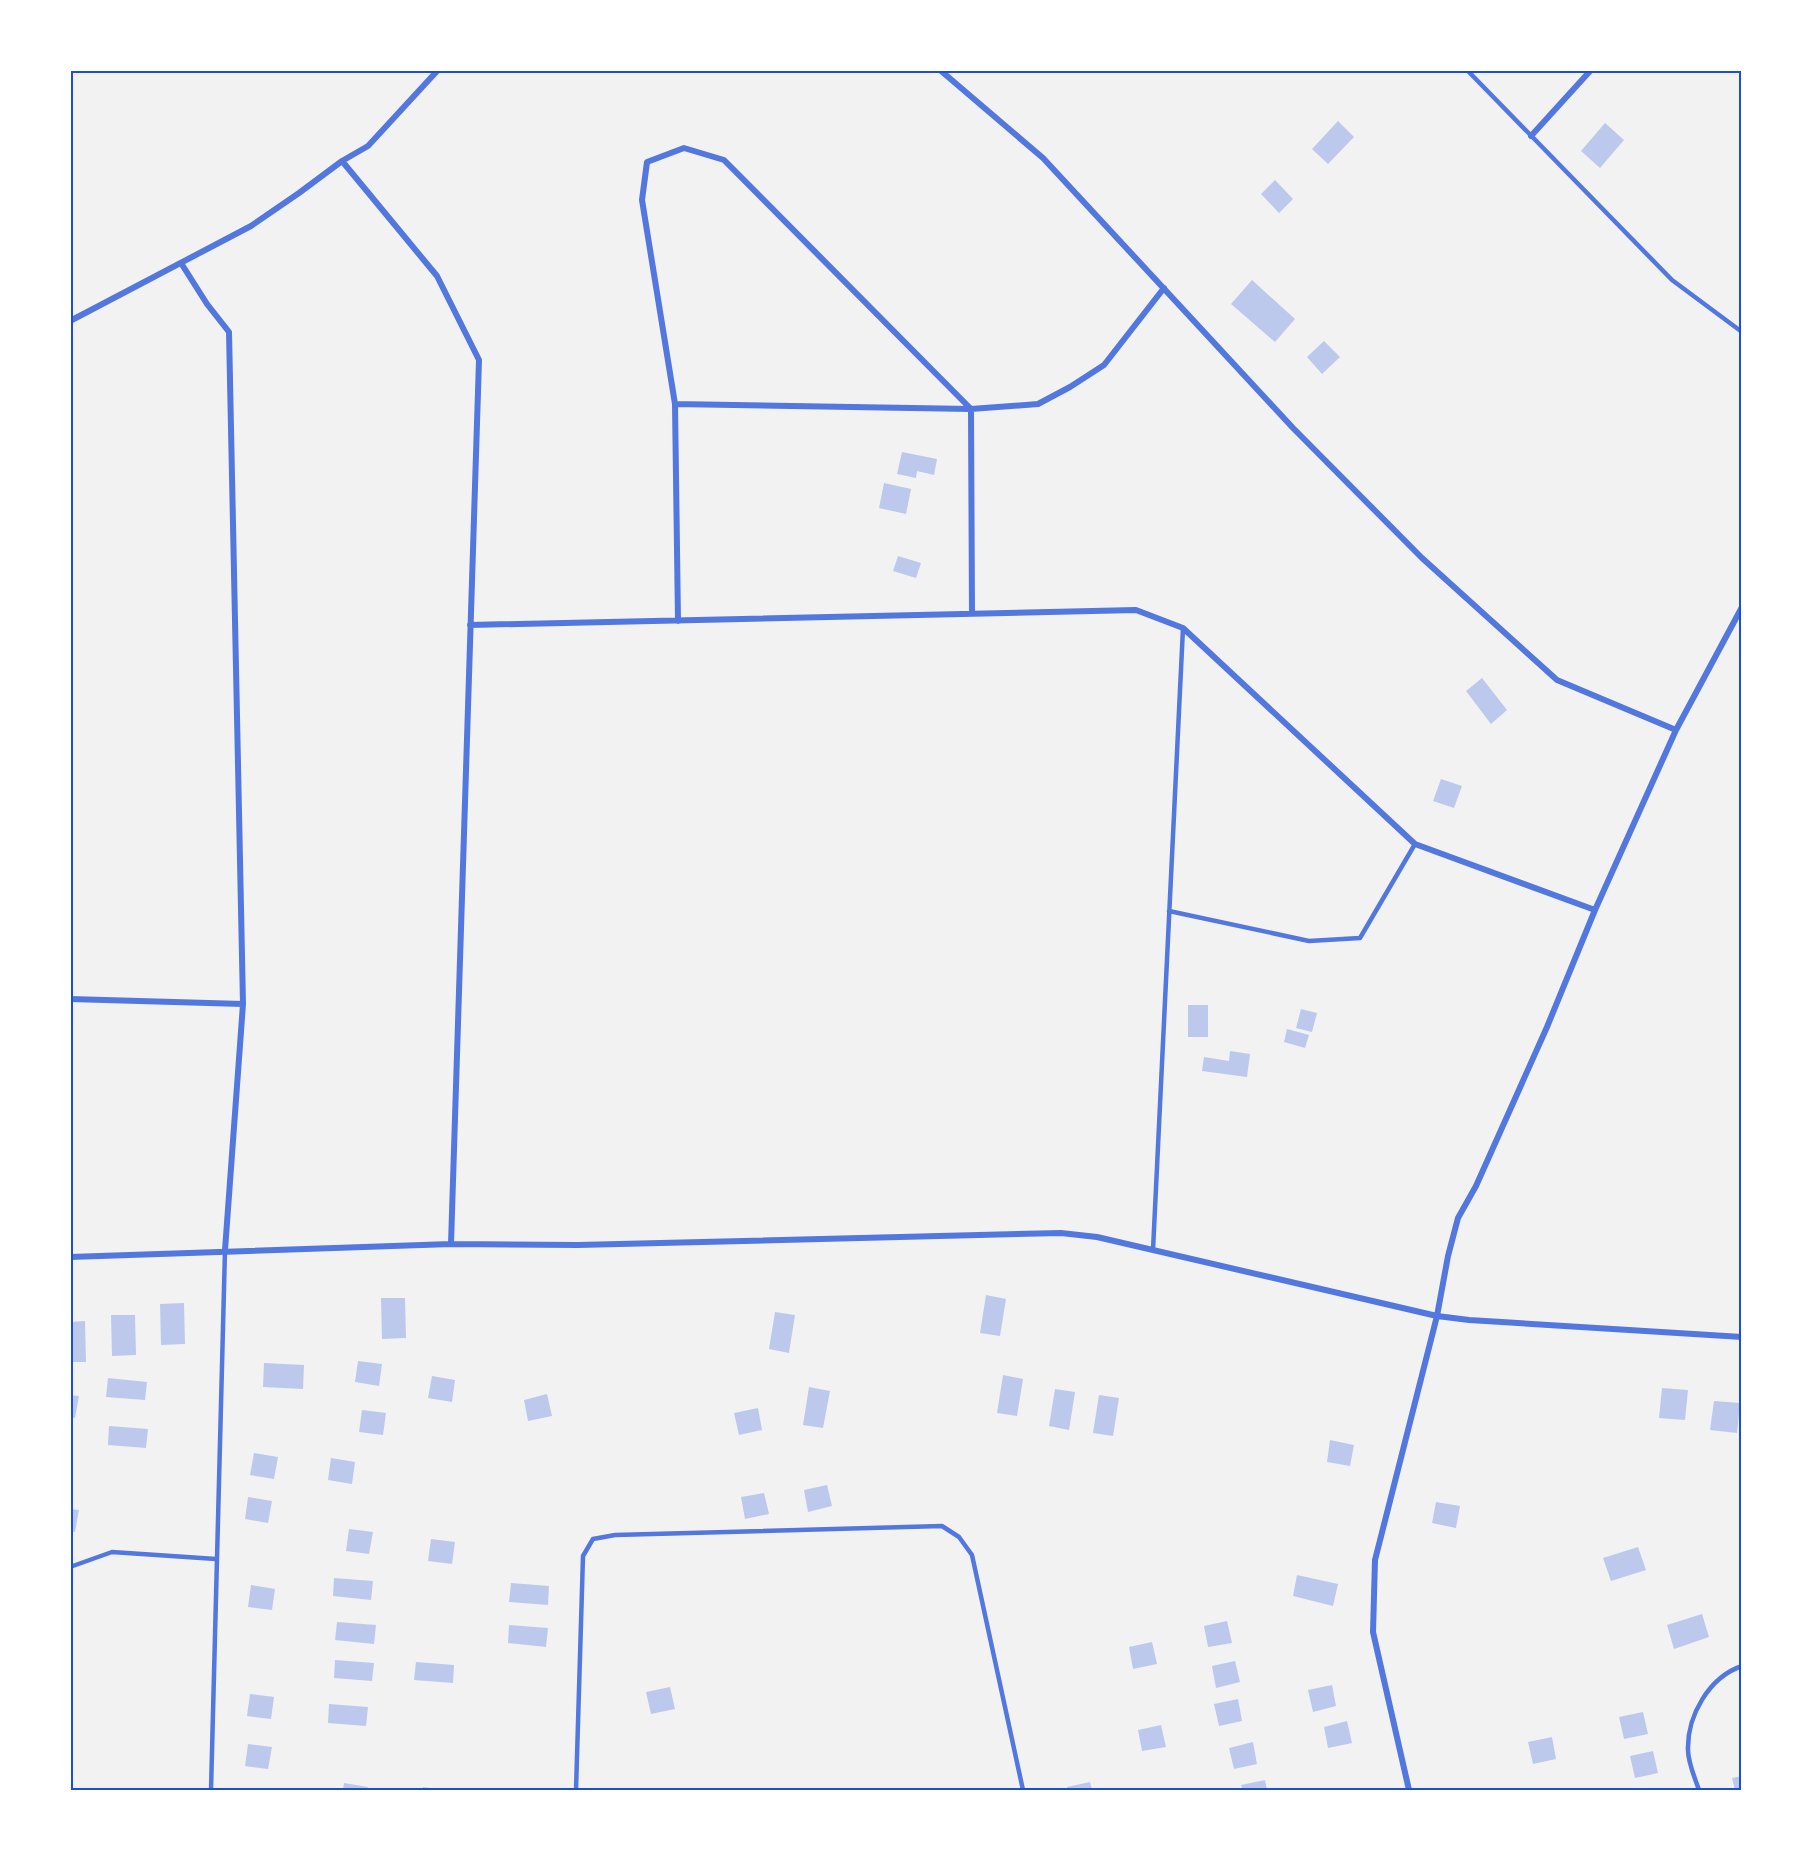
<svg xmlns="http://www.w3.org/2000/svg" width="1812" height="1861" font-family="'Asap Condensed',sans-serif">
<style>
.building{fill:#bdc9ec}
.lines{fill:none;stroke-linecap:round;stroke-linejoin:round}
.service{stroke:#5277de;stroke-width:4.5}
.minor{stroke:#5277de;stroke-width:6}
.neatline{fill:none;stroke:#1d4ed8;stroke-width:2}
</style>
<rect width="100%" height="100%" fill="#f2f2f2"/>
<path class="building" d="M1338,121l16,16 -26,27 -16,-15z
M1605,123l19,17 -24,28 -19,-17z
M1275,180l18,19 -14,14 -18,-19z
M1252,280l43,39 -20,23 -44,-38z
M1324,341l16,16 -18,17 -15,-17z
M902,452l35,7 -3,16 -17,-4 -1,7 -19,-4z
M884,483l27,6 -5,25 -27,-6z
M898,556l23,7 -5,15 -23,-7z
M1482,678l25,32 -16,14 -25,-33z
M1441,779l21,7 -8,22 -21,-7z
M1188,1005h20v32h-20z
M1301,1009l16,4 -5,19 -16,-4z
M1287,1029l22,6 -4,13 -21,-6z
M1230,1051l20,3 -3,23 -45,-6 2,-14 25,4z
M986,1295l20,4 -6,37 -20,-3z
M381,1298h24l1,40 -24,1z
M184,1303l1,41 -24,1 -1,-41z
M775,1312l20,3 -6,38 -20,-4z
M111,1315h24l1,40 -24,1z
M85,1321l1,41h-16v-40z
M358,1361l24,3 -3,22 -24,-4z
M264,1363l40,2 -1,24 -40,-2z
M1003,1375l20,4 -6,37 -20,-3z
M432,1376l23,4 -3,22 -24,-4z
M108,1378l39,4 -2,18 -39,-3z
M809,1387l21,4 -7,37 -20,-3z
M1662,1388l26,2 -3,30 -26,-2z
M1055,1389l20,3 -6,38 -20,-4z
M547,1394l5,22 -24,5 -4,-21z
M70,1395l9,1 -4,22 -5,-1z
M1099,1395l20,3 -6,38 -20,-3z
M1714,1401l26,2 -3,30 -27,-3z
M758,1408l4,22 -23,5 -5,-22z
M362,1410l24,3 -3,22 -24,-3z
M109,1426l39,3 -2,19 -38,-3z
M1330,1440l24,5 -4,21 -23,-4z
M254,1453l24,4 -4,22 -24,-4z
M331,1458l24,4 -3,22 -24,-4z
M827,1485l5,21 -24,6 -4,-22z
M764,1493l5,21 -24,5 -4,-22z
M248,1497l24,4 -4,22 -23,-4z
M1436,1502l24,4 -4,22 -24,-5z
M70,1509l9,1 -4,22 -5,-1z
M349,1529l24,3 -4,22 -23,-3z
M431,1539l24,3 -3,22 -24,-3z
M1638,1547l8,23 -35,11 -8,-23z
M1297,1575l41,9 -5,22 -40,-10z
M334,1578l39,3 -2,19 -38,-4z
M511,1583l38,3 -1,19 -39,-3z
M251,1585l24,4 -3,21 -24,-3z
M1702,1614l7,23 -35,12 -7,-24z
M1227,1621l5,22 -24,4 -4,-21z
M337,1622l39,3 -2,19 -39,-4z
M509,1625l39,3 -2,19 -38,-4z
M1152,1642l5,22 -24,5 -4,-22z
M335,1660l39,3 -2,18 -38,-3z
M1235,1661l5,21 -24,6 -4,-22z
M416,1662l38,3 -1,18 -39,-3z
M1332,1685l4,21 -23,6 -5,-22z
M670,1687l5,22 -24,5 -5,-22z
M250,1694l24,3 -3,22 -24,-3z
M1238,1699l4,22 -23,5 -5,-22z
M329,1704l39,3 -2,19 -38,-3z
M1643,1712l5,22 -24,5 -5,-22z
M1347,1721l5,22 -24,5 -4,-21z
M1161,1725l5,22 -24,4 -4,-21z
M1552,1737l4,22 -23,5 -5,-22z
M1253,1742l4,22 -23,5 -5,-21z
M248,1744l24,3 -4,22 -23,-3z
M1653,1751l5,22 -23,5 -5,-22z
M1742,1776v14h-7l-3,-12z
M1265,1780l2,10h-24l-2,-5z
M1090,1782l2,8h-25v-3z
M344,1783l24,4 -1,3h-24z
M423,1787l15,2v1h-15z"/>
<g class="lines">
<path class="service" d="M1467,70l205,210 70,52
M1169,911l140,30 51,-3 55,-94
M1153,1250l30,-622
M70,1567l42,-15 104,7
M211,1790l14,-540
M576,1790l7,-234 10,-17 22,-4 327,-9 17,11 13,18 51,235
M1699,1790c-4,-12 -11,-27 -11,-40 -1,-34 21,-73 54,-84"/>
<path class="minor" d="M940,70l103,88 250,270 129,130 135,122 119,50 -81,180 -48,117 -71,159 -18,32 -10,38 -11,60 -62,244 -2,72 36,158
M1531,136l60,-66
M342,161l95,115 42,84 -28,884
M70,321l181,-95 48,-33 43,-32 26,-15 70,-76
M675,404l296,5 67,-5 32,-17 34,-22 60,-77
M678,621l-3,-217 -33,-204 5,-38 37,-14 40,12 247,249 1,205
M470,625l666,-15 47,18 232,216 180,66
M1676,730l66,-123
M70,999l173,5 -14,-672 -22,-28 -26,-41
M225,1250l18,-246
M70,1257l381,-13 127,1 483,-12 36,4 340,79 32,4 273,17"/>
</g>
<rect width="1812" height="1861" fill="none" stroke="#ffffff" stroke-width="144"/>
<rect x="72" y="72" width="1668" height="1717" class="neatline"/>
</svg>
